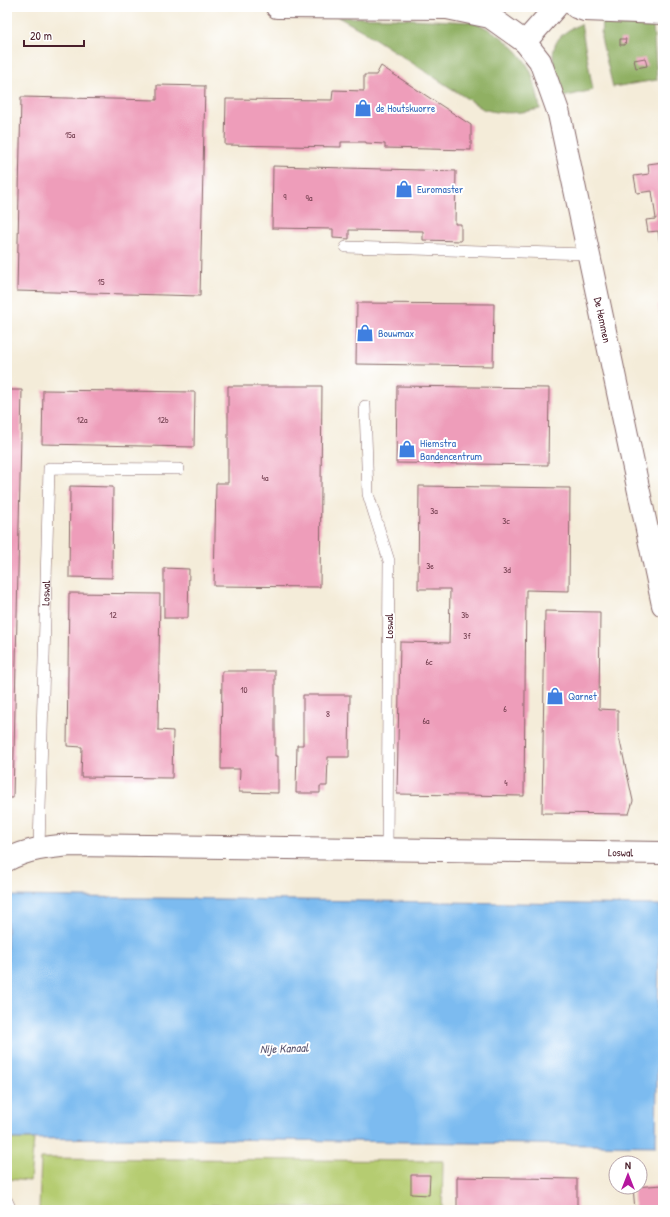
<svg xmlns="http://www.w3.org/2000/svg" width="670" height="1217" font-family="'Patrick Hand',sans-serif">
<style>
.green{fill:#b5cc71;stroke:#80764e}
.forest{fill:#90b063;stroke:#6d6847}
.water{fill:#7cbbf0;stroke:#636d8e}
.building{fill:#ee9dba}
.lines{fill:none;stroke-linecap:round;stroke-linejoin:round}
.lane-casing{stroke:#866768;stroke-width:12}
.street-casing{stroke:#866768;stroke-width:24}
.lane{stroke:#fff;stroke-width:11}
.street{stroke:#fff;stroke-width:22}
.labels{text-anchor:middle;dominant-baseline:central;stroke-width:4;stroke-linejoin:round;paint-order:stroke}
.number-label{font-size:9px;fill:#733e4f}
.shop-label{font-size:11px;fill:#366cbe;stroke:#fff;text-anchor:start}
.street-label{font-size:11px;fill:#4a1f2b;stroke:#fff}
.water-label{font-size:12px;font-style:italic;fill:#5c5670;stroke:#fff}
</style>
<rect width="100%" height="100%" fill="#fff"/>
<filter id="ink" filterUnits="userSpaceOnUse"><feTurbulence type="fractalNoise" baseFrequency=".025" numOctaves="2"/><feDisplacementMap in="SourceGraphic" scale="8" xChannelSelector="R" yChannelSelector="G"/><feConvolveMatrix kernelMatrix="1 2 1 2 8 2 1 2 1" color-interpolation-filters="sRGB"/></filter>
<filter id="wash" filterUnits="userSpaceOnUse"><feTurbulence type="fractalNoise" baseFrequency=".012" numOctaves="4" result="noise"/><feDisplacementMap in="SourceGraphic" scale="16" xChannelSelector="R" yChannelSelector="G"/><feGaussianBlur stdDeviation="0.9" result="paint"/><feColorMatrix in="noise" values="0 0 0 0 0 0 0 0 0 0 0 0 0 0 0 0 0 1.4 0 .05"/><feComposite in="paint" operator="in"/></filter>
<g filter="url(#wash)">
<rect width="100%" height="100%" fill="#f4ecd9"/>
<path class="green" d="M7,1139h27l-4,42 -23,-2z
M41,1158l402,3 -1,49h-58l-173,-5v5h-172z"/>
<path class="forest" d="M338,17l53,1 79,4c24,5 54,30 62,53 4,11 6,23 8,34 -20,4 -38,6 -57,0l-120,-78z
M608,18l45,6 4,56 -44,7 -12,-49 1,-19z
M581,24l12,66 -30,7c-9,-32 -23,-57 18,-73z"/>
<path class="water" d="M7,896l653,9 -4,241 -502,-8 -147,1z"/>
<g id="blocks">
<path class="building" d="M620,39h6l-1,6h-5z
M645,58l2,8 -11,2 -2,-8z
M381,66l90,59v25l-86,-2v-4l-19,-1v-1h-25v5l-116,-2 1,-46 106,1 1,-10 31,1v-16h12z
M157,85l48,1 -5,210 -183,-5 4,-194 136,3z
M663,162v98h-1l-4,-29 -10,1 -2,-12 10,-1 -4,-28 -15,2 -3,-17 15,-2 -1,-10z
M273,166l183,5 -1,53h6v17l-38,-1v-9l-74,-1v9l-16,-1v-9l-61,-1z
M357,303l137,1 -1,62 -137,-2z
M663,304v26h-1l-4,-25z
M228,386h94l-2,201 -106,-1 2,-103h12z
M397,386l152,2 -1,77 -152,-2z
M7,390h15l-9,408h-6z
M43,390l152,2 -1,55 -152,-3z
M70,486l43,1 -1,91 -43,-1z
M419,486l151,2 -1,103 -43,-1 -2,206 -127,-2 3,-152 49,1 1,-54h-32z
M164,568l25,1 -1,49h-24z
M69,593l91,1 -2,136 15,1 -1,47 -91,-1 1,-30 -15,-1z
M545,611l55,1 -1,97 19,1v22l15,69 -4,13 -87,-1z
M222,671h53v85h3v37l-39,-1 1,-23h-19z
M303,695h47l-1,62h-21l-1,29h-7v7h-24l1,-48h6z
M411,1175h19l-1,20 -18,-1z
M457,1177l120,2v31h-120z
M663,1185v25h-28l-2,-23z"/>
</g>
</g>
<g filter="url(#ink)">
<use href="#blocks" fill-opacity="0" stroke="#866768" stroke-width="1"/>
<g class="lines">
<g class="lane-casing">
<g id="lane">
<path d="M346,247l242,7"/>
<path d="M365,406l3,88 21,67 -2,289"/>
<path id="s1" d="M39,848l10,-380 130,1"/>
<path d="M7,1201l4,9"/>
</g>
</g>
<g class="street-casing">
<g id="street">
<path id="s2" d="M277,7l170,1 43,9 35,25 15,19 19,53 104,491"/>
<path d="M576,7l9,3 78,3"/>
<path d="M525,42l31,-35"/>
<path id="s3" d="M7,860c20,-11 41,-13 64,-15l592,8"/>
</g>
</g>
<use href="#lane" class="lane"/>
<use href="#street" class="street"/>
</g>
</g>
<defs>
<g id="shop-bare" transform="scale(1.38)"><path d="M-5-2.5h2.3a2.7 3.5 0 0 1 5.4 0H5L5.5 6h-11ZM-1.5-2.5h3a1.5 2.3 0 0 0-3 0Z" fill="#3f7fe0" stroke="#fff" stroke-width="2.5" paint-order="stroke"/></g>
</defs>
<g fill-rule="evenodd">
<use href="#shop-bare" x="363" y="108"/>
<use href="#shop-bare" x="404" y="189"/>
<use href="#shop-bare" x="365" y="333"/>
<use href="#shop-bare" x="407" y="449"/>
<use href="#shop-bare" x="555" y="696"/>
</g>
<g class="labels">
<g class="number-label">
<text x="70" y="135">15a</text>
<text x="285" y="197">9</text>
<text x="309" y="198">9a</text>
<text x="101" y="282">15</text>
<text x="82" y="420">12a</text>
<text x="163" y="420">12b</text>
<text x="265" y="478">4a</text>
<text x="434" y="511">3a</text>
<text x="506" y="521">3c</text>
<text x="430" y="566">3e</text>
<text x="507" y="570">3d</text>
<text x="113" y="615">12</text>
<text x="465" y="615">3b</text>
<text x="467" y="636">3f</text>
<text x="429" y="662">6c</text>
<text x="244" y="690">10</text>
<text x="505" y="709">6</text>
<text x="328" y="714">8</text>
<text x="426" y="721">6a</text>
<text x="506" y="783">4</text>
</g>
<g class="shop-label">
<text x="376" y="108">de Houtskuorre</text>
<text x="417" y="189">Euromaster</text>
<text x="378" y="333">Bouwmax</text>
<text x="420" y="443">Hiemstra<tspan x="420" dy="13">Bandencentrum</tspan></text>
<text x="568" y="696">Qarnet</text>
</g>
<g class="street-label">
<text stroke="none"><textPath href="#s2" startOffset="548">De Hemmen</textPath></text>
<text stroke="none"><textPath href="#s1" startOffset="255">Loswal</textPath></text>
<text transform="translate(389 626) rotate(-90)">Loswal</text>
<text stroke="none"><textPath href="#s3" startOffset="616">Loswal</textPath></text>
</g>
<g class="water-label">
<text transform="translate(284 1048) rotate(-2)">Nije Kanaal</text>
</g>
</g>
<rect width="670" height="1217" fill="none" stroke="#fff" stroke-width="24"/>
<g transform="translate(628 1175)"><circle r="19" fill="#ffffff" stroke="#b7a5aa"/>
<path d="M0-3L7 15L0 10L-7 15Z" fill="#b5179e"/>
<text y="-6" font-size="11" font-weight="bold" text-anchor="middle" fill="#4a1f2b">N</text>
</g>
<path d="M24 40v6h60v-6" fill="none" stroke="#4a1f2b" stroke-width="2"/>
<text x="30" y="40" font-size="12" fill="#4a1f2b" stroke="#ffffff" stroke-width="3" paint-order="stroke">20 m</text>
</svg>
